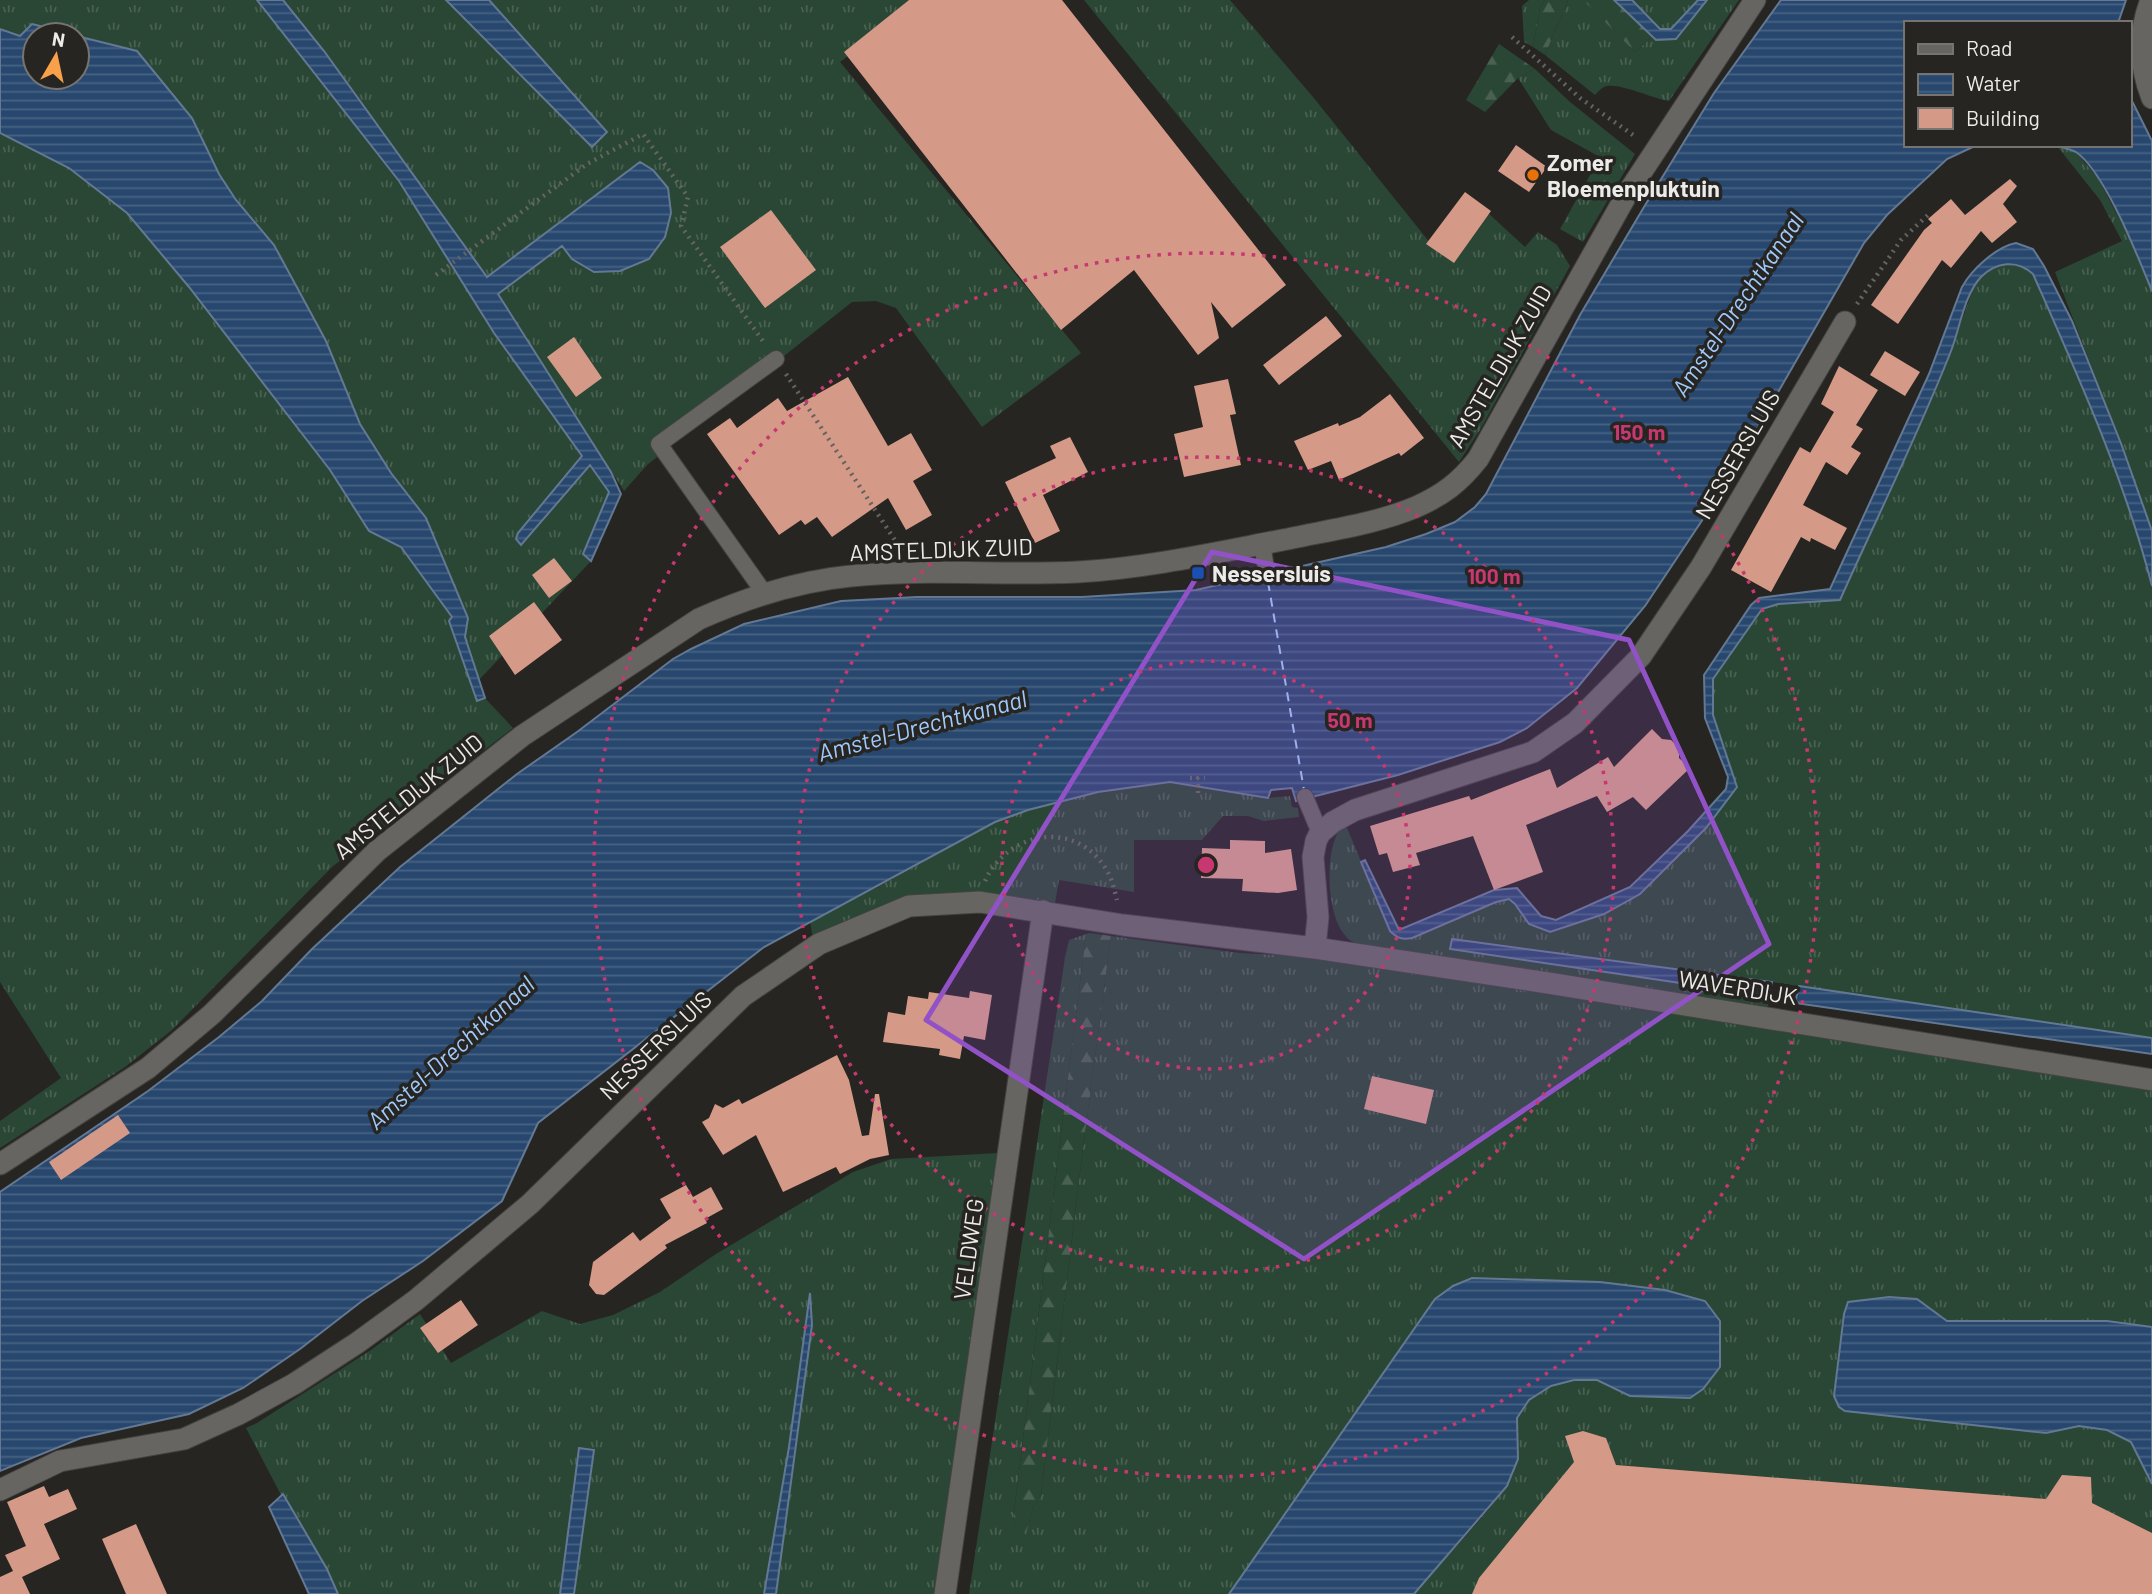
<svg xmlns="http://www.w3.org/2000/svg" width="2152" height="1594" font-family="Barlow,sans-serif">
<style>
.grass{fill:url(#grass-tufts)}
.forest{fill:url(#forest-firs)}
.water{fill:url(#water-rules);stroke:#637893;stroke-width:2}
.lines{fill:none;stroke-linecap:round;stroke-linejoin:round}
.ferry{stroke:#a0c9fc;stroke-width:2;stroke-dasharray:9 7;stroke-linecap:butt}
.building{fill:#d49987}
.service-casing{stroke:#444340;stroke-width:18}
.minor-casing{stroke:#444340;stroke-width:23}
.tertiary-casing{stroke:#444340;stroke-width:23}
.path{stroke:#656461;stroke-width:4.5;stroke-dasharray:2 5;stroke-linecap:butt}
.service{stroke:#666562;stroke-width:16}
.minor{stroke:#666562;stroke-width:21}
.tertiary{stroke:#666562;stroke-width:21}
.marked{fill:#9252c7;fill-opacity:0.2;stroke:#9252c7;stroke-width:5;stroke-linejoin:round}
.ring{fill:none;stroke:#c83870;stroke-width:3.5;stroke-dasharray:3.5 7}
.food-dot{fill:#e8710a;stroke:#262522;stroke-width:2.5}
.transit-dot{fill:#1a4fb4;stroke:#262522;stroke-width:2.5}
.labels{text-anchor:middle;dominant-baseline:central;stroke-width:7;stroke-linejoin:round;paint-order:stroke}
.poi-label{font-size:23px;font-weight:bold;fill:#ecebe9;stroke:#262522;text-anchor:start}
.street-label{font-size:23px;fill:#ecebe9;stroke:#262522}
.water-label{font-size:24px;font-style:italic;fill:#a0c9fc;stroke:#262522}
.centre{fill:#c83870;stroke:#262522;stroke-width:3.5}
.ring-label{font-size:21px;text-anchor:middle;font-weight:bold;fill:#c83870;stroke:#262522;stroke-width:7;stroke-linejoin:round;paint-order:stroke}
</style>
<defs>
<pattern id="grass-tufts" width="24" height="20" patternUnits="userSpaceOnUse" patternTransform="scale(1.75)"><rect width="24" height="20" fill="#2a4634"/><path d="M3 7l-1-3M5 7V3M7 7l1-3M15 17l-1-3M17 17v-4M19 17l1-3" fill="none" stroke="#496151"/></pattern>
<pattern id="forest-firs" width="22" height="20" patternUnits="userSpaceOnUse" patternTransform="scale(1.75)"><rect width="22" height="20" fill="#2a4634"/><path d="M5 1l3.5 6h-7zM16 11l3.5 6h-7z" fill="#496151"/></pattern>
<pattern id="water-rules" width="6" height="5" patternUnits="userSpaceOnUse" patternTransform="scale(1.75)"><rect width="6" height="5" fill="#28476e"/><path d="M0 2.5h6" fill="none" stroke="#476283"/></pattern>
</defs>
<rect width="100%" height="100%" fill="#262522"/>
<path class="grass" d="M0,0h257l142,181 95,152 89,123 -65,77 -2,6 5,6 69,-80 19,26 -26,63 8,7 -113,120 -13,-44 3,-19 -42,-100 -35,-45 -31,-49 -34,-83 -52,-96 -38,-45 -17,-26 -27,-56 -55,-67 -105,-27 -12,12 -20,-7z
M283,0h163l146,147 14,-15 -117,-132h434l-83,62 241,291 -99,74 -86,-119 -20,-7 -24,1 -205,163 -23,26 -126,-197 64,-49 10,14 93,-22 6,-24 -31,-51 -153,115 -163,-226z
M1084,0h146l83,97 122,152 53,-36 37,34 13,-15 19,13 13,21 -90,164 -21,32z
M1529,0h16l-5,8 -7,39 -9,-5 -2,-36z
M1568,0h16l51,52 17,-15 4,3 20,-2 31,-38h32l-70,101c-16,-2 -52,-20 -65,-14 -4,2 -6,5 -9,8l-50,-40z
M1632,0h66l-27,29h-11z
M1535,69l35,33 65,52 -52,88 -23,-13 40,-72 -49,-27 -33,-52z
M0,133l69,35 58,45 62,74 142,183 38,61 32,16 51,70 25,84 8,-3 28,30 -181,139 -160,163 -47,37 -125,81v-27l61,-43 -61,-96z
M2057,146l19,6 22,26 32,61 22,52v240l-30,-85 -67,-174 67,-31 -22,-41z
M2001,264l24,3 8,7c45,102 91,203 119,312v452l-380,-56 -320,-43 -1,10 318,47 -1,11 -395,-58c-10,-3 -22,-5 -29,-15 -18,-22 -21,-92 1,-111l45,108 22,7 85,-36 12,-3 6,5 14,20 21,8 54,-18 36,-20 66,-66 31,-41 -24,-72v-35l49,-71 16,-5 62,-4 111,-249 23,-65 16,-17z
M1170,782l98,16 22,-2 2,11 6,1 1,9 -35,4 -16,-5h-25l-21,24h-68v52l-75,-12 -4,23 -89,-11 -50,6 -103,43 -3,-21 66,-32 120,-66 32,-12 70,-18z
M1086,934l-73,585 13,15 7,-27 8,-12 41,-339 29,-220 129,17 76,4 836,130v240l-45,-6h-160l-30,-22 129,134 33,-7 28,4 24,12 21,42v110h-738c30,-35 64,-69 91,-106 19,-26 8,-42 12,-68 6,-30 54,-46 80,-40 5,2 11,5 15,7l53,-97 -65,-8 -128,-4 -19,8 -18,13 -206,295h-260l96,-637 4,-17z
M999,1153l-65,441h-360l20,-143 -15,-3 -19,146h-222l-11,-25 -44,-75 -2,1 -35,-67 11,-5 114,-73 49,-36 31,49 91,-52 38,13 33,-9 47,-23 56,-38 137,-82 38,-13z"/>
<path class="forest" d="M1545,0h23l-23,55 -12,-8 7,-39z
M1583,0h31l38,37 -17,15z
M1499,44l36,25 -17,9 -33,34 -19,-12z
M1089,933l22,3 -29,220 -41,339 -8,12 -7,28 -13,-16 73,-585z"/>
<path class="water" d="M257,0h26l41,51 163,226 153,-115 13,8 15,18 3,25 -6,24 -16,22 -29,12 -26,1 -22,-13 -10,-13 -64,48 113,178 10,22 -30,67 -8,-7 26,-62 -19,-27 -69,80 -5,-6 2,-6 64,-77 -88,-123 -95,-152z
M446,0h43l118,132 -15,15z
M1614,0h18l28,29h11l27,-29h9l-31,39 -20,1z
M1781,0h345l-8,23h-213v122h72l-30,14 -60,56 -23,28 -147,255 -72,108 -68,82 -50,40 -27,14 -102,33 -102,26 -4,-13 -21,2 -3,8 -98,-16 -72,10 -70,18 -33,12 -231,125 -226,176 -36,78 -79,60 -61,40 -62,48 -57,39 -54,26 -108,24 -81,33v-279l148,-101 71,-54 43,-36 50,-52 88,-82 117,-93 60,-42 96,-73 18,-10 53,-25 97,-23 76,-4h165l114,-7 190,-43 40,-13 29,-12 20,-15 11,-13 94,-179 64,-108 70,-114z
M32,24l43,11h-40v42h42v-41l60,15 55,67 27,56 17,26 38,45 52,96 34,83 31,49 35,45 42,100 -3,19 20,61 -8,3 -28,-80 3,-4 -51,-70 -32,-16 -39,-61 -141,-183 -62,-74 -58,-45 -69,-35v-104l20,7z
M2129,95l23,46v150c-14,-34 -47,-119 -76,-139 -6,-3 -15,-5 -21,-7h74z
M2016,243l17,6 11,17 28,55 50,125 30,85v55c-28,-109 -74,-210 -119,-312 -16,-15 -37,-12 -52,3 -17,18 -21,51 -30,74 -33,84 -74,166 -111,249l-62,4 -16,5 -49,70v36l24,72 -31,41 -66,66 -36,20 -54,18 -21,-8 -14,-20 -6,-5 -13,3 -84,36c-10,2 -15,0 -22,-7l-29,-69 4,-2 34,70 95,-40 23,-2 24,28 15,4 74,-33 58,-56 38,-42 2,-12 -23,-59 -1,-43 47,-70 8,-7 71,-9 99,-215 33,-87c10,-18 34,-40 54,-44z
M1452,939l320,43 -3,14 -319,-47z
M1799,986l353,52v16l-357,-51z
M1472,1278l128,4 65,8 40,11 15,20v46l-17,22 -13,9 -60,-2 -33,-16h-23l-23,6 -22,14 -12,18 1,41 -11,27 -93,108h-185l206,-295 18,-13z
M810,1293l2,32 -36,269h-12l25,-147z
M1889,1297l28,2 30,22h160l45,6v157l-21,-42 -24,-12 -28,-4 -33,7 -201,-22 -6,-4 -5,-11 10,-82 4,-12z
M579,1448l15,2 -20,144h-14z
M283,1494l44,75 11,25h-29l-40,-87z"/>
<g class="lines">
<path class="ferry" d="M1268,582l36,208"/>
</g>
<path class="building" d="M909,0h153l224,285 -54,43 -21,-26 8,36 -21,17 -64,-85 -73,60 -217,-278z
M1516,145l31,22 -18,25 -31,-21z
M2010,179l7,7 -14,18 14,18 -25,21 -11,-12 -30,37 -9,-8 -44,64 -27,-19 53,-75 8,-7 -4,-4 23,-20 14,16z
M1465,192l26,19 -37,52 -28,-19z
M771,210l45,60 -51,38 -45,-61z
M1326,316l16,20 -63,49 -16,-20z
M574,337l28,41 -26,19 -29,-40z
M1885,351l35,21 -15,24 -35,-21z
M1839,366l39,24 -22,35 7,4 -12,18 10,6 -14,22 -21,-13 -23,43 44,23 -12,22 -24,-12 -1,4 -9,-5 -30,55 -40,-22 69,-123 16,9 -6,-3 24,-41 -13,-8z
M848,377l40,69 23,-13 21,37 -19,11 19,34 -26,15 -18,-32 -56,39 -15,-20 -12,8 -4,-5 -22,15 -72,-101 23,-16 7,10 41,-30 9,13z
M1228,379l8,35 -6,1 11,50 -57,12 -10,-43 29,-7 -9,-41z
M1390,394l34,44 -23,18 -2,-3 -60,27 -8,-19 -23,9 -14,-29 44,-18 1,3 21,-9z
M1070,437l18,35 -45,23 17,36 -25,12 -30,-61 51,-24 -6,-12z
M554,558l18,23 -23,17 -17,-23z
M534,602l28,38 -47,35 -26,-39z
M1652,729l10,10 9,1 8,8v10l11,10 -44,42 -13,-13 -26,15 -10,-16 -71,29 17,47 -49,18 -21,-54 -57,17 4,12 -27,7 -6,-19 -8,2 -9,-29 99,-30 2,4 79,-31 7,19 51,-31 6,10z
M1230,840l35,1v12l26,-4 6,41 -19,3 -36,-2 1,-12 -42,-1 1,-30 28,1z
M970,991l22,4 -7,45 -21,-4 -4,23 -21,-4 1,-6 -57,-7 5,-30 17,3 3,-19 20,3 1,-7 40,6z
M837,1055l12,25 13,56 7,-1 6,-41h4l10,61 -19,4 -30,15 -4,-7 -53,25 -27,-57 -33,20 -21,-33 7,-4 6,-14 8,4 16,-9 3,5z
M1372,1076l62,14 -8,34 -62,-15z
M118,1115l12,18 -69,47 -12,-18z
M686,1185l7,12 18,-10 12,22 -18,10 2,4 -42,22 2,3 -63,47 -8,-1 -7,-9 4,-23 40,-30 7,9 31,-23 -11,-19z
M461,1300l17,25 -40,28 -18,-25z
M1583,1431l23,7 10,27 430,34 16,-24 29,2 1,26 60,30v61h-680l7,-16 95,-116 -9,-26z
M44,1486l5,11 19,-8 9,20 -33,15 16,35 -38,18 8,17h-30v-17l13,-6 -8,-16 21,-9 -19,-44z
M136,1524l31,70h-41l-24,-55z"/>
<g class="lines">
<g class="service-casing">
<path id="service" d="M1262,544l5,30
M765,594l-106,-150 117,-85
M1305,797l15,36"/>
</g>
<g class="minor-casing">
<path id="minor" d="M2151,0c-13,33 -12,65 1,98
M1315,948l3,-31 -5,-60 3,-16 4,-8 13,-11 22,-12 178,-58 42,-29 66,-67 60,-89 144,-245
M0,1490l60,-29 124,-22 55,-25 55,-30 63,-41 59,-43 114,-96 213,-208 76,-52 90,-38 71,-4 143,23 192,23 233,35 604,97
M945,1594l98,-683"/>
</g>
<g class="tertiary-casing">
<path id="tertiary" d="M0,1164l148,-96 64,-54 165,-163 145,-115 177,-117c47,-21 100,-38 152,-43 75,-8 152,0 227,-4 70,-4 141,-20 210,-33 42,-9 87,-15 128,-32 27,-12 44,-25 62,-48l149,-265 128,-194"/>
</g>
<path class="path" d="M1512,37l68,61 56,39
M436,275l151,-111 56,-30 45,63 -7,29 84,118
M1857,304l44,-64 27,-25
M786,374l116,177
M1190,778h8
M1198,793v-15h7
M985,881c23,-50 90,-62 121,-12 6,9 8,20 11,31"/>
<use href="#service" class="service"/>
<use href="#minor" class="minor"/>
<use href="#tertiary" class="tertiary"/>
</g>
<path class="marked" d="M1212,552l417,88 140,304 -465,315 -378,-239z"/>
<g class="ring">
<circle cx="1206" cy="865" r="204"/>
<circle cx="1206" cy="865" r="408"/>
<circle cx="1206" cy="865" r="612"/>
</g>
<circle class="food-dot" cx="1533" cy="175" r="7"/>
<rect class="transit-dot" x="1191" y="566" width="14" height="14" rx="3.5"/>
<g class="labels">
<g class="poi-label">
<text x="1547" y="162">Zomer<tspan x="1547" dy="26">Bloemenpluktuin</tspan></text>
<text x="1212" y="573">Nessersluis</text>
</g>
<g class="street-label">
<text transform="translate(1499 366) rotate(-60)">AMSTELDIJK ZUID</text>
<text transform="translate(1737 454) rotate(-60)">NESSERSLUIS</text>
<text transform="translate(941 549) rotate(-2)">AMSTELDIJK ZUID</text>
<text transform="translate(408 796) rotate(-39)">AMSTELDIJK ZUID</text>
<text transform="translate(1738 987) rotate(9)">WAVERDIJK</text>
<text transform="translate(655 1045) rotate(-44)">NESSERSLUIS</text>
<text transform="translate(968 1249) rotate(-82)">VELDWEG</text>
</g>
<g class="water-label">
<text transform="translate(1737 304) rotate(-56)">Amstel-Drechtkanaal</text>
<text transform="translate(922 725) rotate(-15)">Amstel-Drechtkanaal</text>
<text transform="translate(450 1052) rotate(-42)">Amstel-Drechtkanaal</text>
</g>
</g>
<circle cx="1206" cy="865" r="10" class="centre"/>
<g class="ring-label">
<text x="1639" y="440">150 m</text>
<text x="1494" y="584">100 m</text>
<text x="1350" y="728">50 m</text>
</g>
<rect x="1904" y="21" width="228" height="126" fill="#262522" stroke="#757472" stroke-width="2"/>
<rect x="1918" y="44" width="35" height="10" fill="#666562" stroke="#757472" stroke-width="2"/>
<text x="1966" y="56" font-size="21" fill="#ecebe9">Road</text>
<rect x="1918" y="74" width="35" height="21" fill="url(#water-rules)" stroke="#757472" stroke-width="2"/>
<text x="1966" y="91" font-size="21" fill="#ecebe9">Water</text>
<rect x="1918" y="108" width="35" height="21" fill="#d49987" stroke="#757472" stroke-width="2"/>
<text x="1966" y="126" font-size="21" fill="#ecebe9">Building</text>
<g transform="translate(56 56) rotate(9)"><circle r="33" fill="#262522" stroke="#757472" stroke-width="2"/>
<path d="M0-5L12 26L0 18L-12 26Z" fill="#f8a14a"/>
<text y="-10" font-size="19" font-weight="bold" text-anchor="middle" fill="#ecebe9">N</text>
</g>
</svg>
